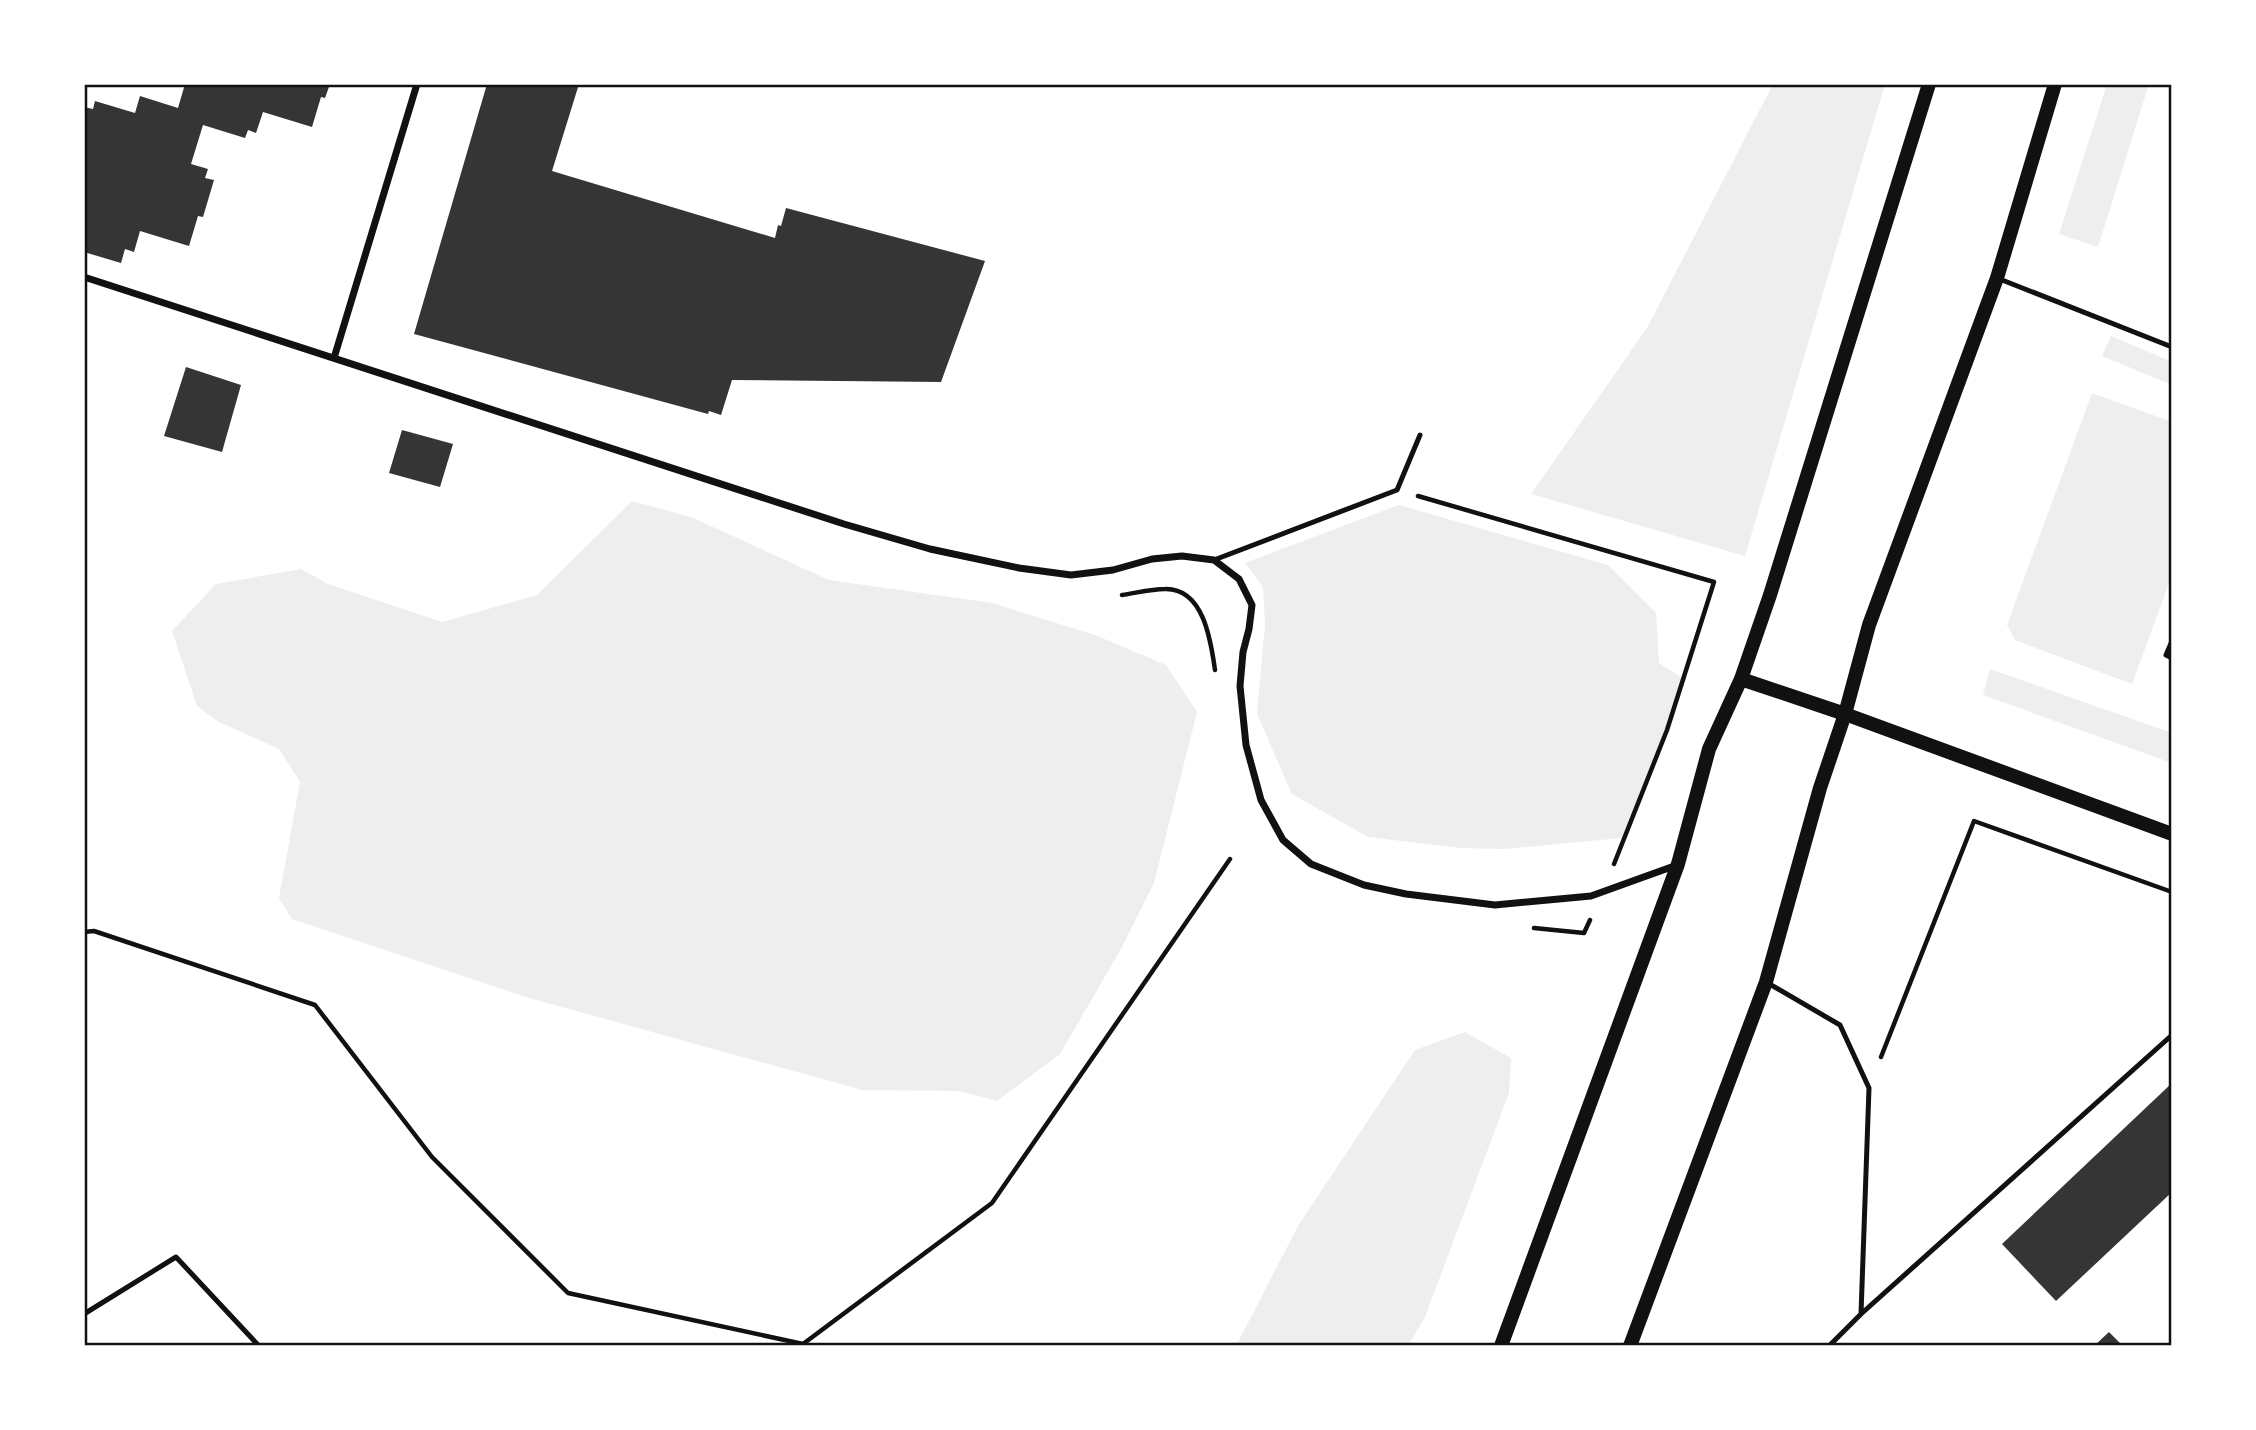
<svg xmlns="http://www.w3.org/2000/svg" width="2256" height="1430" font-family="'Exo 2',sans-serif">
<style>
.green{fill:#eee}
.building{fill:#353535}
.lines{fill:none;stroke-linecap:round;stroke-linejoin:round}
.path{stroke:#111;stroke-width:4.5}
.service{stroke:#111;stroke-width:5}
.minor{stroke:#111;stroke-width:7}
.secondary{stroke:#111;stroke-width:14}
.neatline{fill:none;stroke:#111;stroke-width:2.5}
</style>
<rect width="100%" height="100%" fill="#fff"/>
<path class="green" d="M1773,84h112l-140,472 -214,-62 116,-166z
M2107,84h42l-51,163 -39,-13z
M2111,336l61,26v23l-70,-29z
M2092,393l80,29v153l-40,109 -117,-44 -8,-15z
M632,501l59,16 138,63 163,23 103,32 71,30 31,47 -43,171 -33,66 -61,105 -63,47 -39,-10 -96,-1 -336,-93 -234,-78 -13,-21 21,-116 -21,-33 -60,-27 -22,-16 -25,-75 44,-47 85,-15 27,15 114,38 95,-27z
M1399,505l209,60 48,48 3,50 27,17 -64,158 -117,11 -44,-1 -93,-11 -76,-43 -35,-80 8,-89 -2,-38 -18,-24z
M1990,669l182,64v30l-189,-68z
M1465,1032l46,26 -2,35 -84,224 -17,29h-172l62,-120 117,-176z"/>
<path class="building" d="M185,84h145l-5,14 -4,-1 -9,30 -49,-15 -7,21 -8,-3 -3,8 -42,-13 -12,39 17,5 -3,9 9,2 -11,37 -5,-1 -9,30 -49,-15 -6,21 -9,-3 -4,14 -37,-11v-145l9,2 2,-8 40,12 5,-17 38,12z
M487,84h92l-27,87 223,67 3,-13 3,1 5,-18 199,53 -44,121 -209,-2 -11,35 -12,-4 -1,3 -294,-80z
M186,367l55,18 -19,67 -58,-16z
M402,430l51,14 -13,43 -51,-14z
M2172,1083v109l-116,109 -54,-57z
M2109,1332l14,14h-29z"/>
<g class="lines">
<path class="path" d="M1418,496l296,86 -47,148 -53,134
M1122,595c14,-2 29,-6 43,-6 39,-1 46,53 50,81
M1534,928l50,5 6,-13
M84,932l10,-1 221,74 117,152 136,136 235,51 189,-141 238,-344
M1881,1057l93,-236 198,71"/>
<path class="service" d="M1997,278l175,69
M1214,560l183,-70 23,-55
M2172,641l-6,14 6,3
M1766,982l74,43 29,63 -8,226 311,-279
M84,1314l92,-57 83,89
M1829,1346l32,-32"/>
<path class="minor" d="M84,277l760,247 86,25 89,19 52,7 42,-5 39,-11 30,-3 32,4 25,19 13,26 -3,24 -6,23 -3,34 6,59 15,55 22,40 28,24 53,21 42,9 89,11 96,-9 86,-31
M334,358l83,-274"/>
<path class="secondary" d="M1741,679l104,35 327,120
M1501,1346l177,-482 31,-115 32,-70 29,-84 159,-511
M1630,1346l136,-364 54,-194 25,-74 24,-89 128,-347 58,-194"/>
</g>
<rect width="2256" height="1430" fill="none" stroke="#ffffff" stroke-width="172"/>
<rect x="86" y="86" width="2084" height="1258" class="neatline"/>
</svg>
